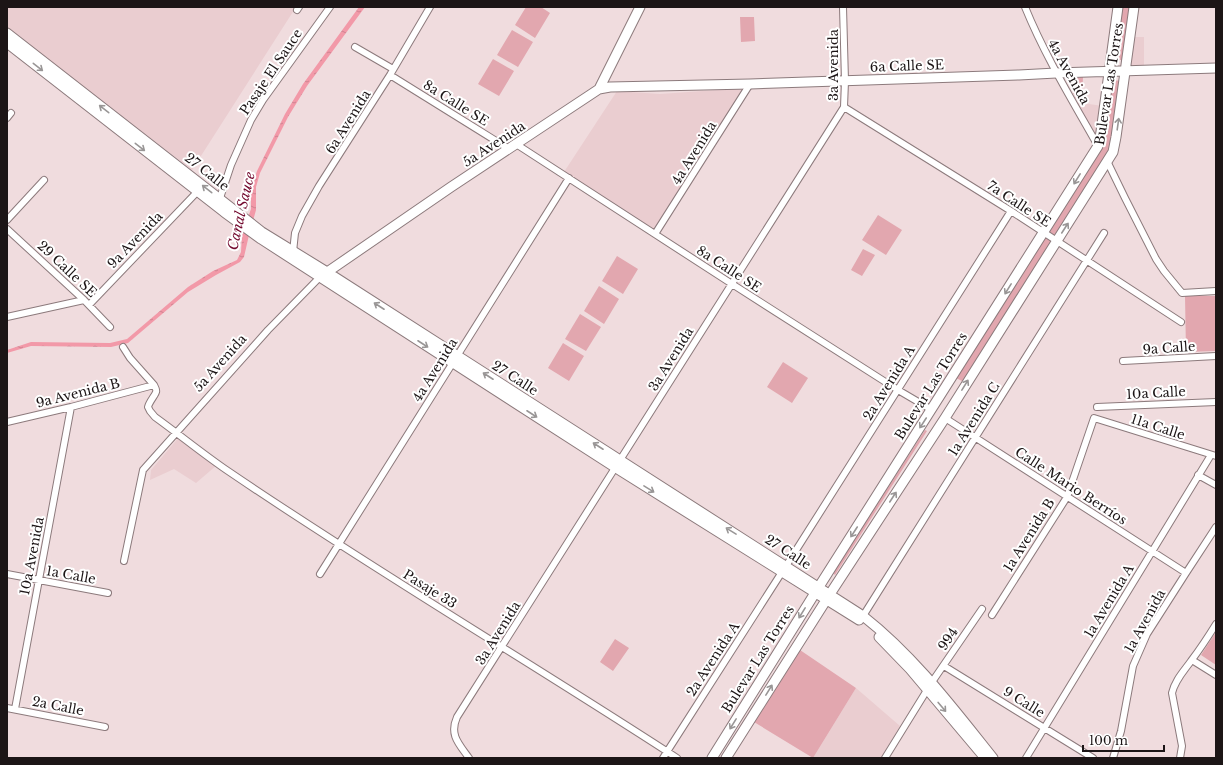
<svg xmlns="http://www.w3.org/2000/svg" width="1223" height="765" font-family="'Libre Baskerville',serif">
<style>
.built{fill:#eacdd0}
.park{fill:#e2a7af}
.water{fill:url(#water-ripples)}
.lines{fill:none;stroke-linecap:round;stroke-linejoin:round}
.street-casing{stroke:#8c7a7c;stroke-width:8}
.secondary-casing{stroke:#8c7a7c;stroke-width:11}
.street{stroke:#fff;stroke-width:6}
.secondary{stroke:#fff;stroke-width:9}
.oneway{stroke:#999696}
.labels{text-anchor:middle;dominant-baseline:central;stroke-width:4;stroke-linejoin:round;paint-order:stroke}
.street-label{font-size:13px;fill:#1c1516;stroke:#fff}
.water-label{font-size:14px;font-style:italic;fill:#73092e;stroke:#fff}
</style>
<defs>
<pattern id="water-ripples" width="26" height="14" patternUnits="userSpaceOnUse"><rect width="26" height="14" fill="#f299a8"/><path d="M2 4q2-2 4 0t4 0M15 11q2-2 4 0t4 0" fill="none" stroke="#cf8390"/></pattern>
</defs>
<rect width="100%" height="100%" fill="#f0dcde"/>
<path class="built" d="M7,7h289l-104,163 -185,-142z
M1133,37h11v28h-14v-14h3z
M745,88l-90,142 -91,-58 53,-81 43,3z
M1075,102l28,4 -5,31 -3,1z
M180,436l37,29 -21,18 -22,-14 -24,11 1,-10z
M856,688l44,38 -19,32h-68z"/>
<path class="park" d="M526,7h15l9,6 -15,25 -20,-13z
M1121,7h9l-7,53h-8z
M740,17h14l1,24 -14,1z
M512,30l21,12 -15,25 -21,-12z
M493,59l21,12 -15,25 -21,-12z
M1083,77l-1,22h-6l-10,-21z
M1111,80l12,1 -13,69 -51,78 -95,154 -10,-5 148,-228 2,-5z
M878,215l24,15 -16,25 -24,-15z
M863,249l12,6 -13,21 -11,-6z
M617,256l21,13 -15,25 -21,-13z
M599,286l20,13 -15,25 -20,-13z
M1185,296h31v55l-30,1z
M580,314l21,13 -15,24 -21,-12z
M563,343l21,13 -15,25 -21,-13z
M783,362l25,16 -16,25 -25,-16z
M925,430l2,1 -92,144 -2,-2z
M1216,632v33l-15,-10z
M615,639l14,9 -16,23 -13,-9z
M800,650l56,38 -43,70 -59,-36z"/>
<path class="water" d="M359,7h6l-58,79 -19,31 -28,56 -4,14v23l-7,25 -5,22 -4,5 -24,13 -28,17 -60,51 -17,4 -80,-1 -24,7v-3l24,-8 79,1 17,-4 61,-52 25,-16 24,-11 4,-8 1,-18 9,-25v-21l6,-17 28,-57 18,-30z"/>
<g class="lines">
<g class="street-casing">
<path id="street" d="M1025,7c20,49 47,93 73,139
M297,10l2,-3
M355,47l38,22
M390,75l119,74
M844,107l167,104 170,111
M7,118l4,-5
M516,144l216,140 166,106 34,20
M1107,161l18,37 31,61 8,12 18,22 34,-2
M220,198l11,-33 20,-45 12,-20 67,-93
M7,220l37,-40
M7,229l77,71 26,27
M655,234l95,-150
M293,252l2,-19 7,-17 17,-30 71,-111 40,-68
M89,305l109,-114
M7,317l77,-17
M123,347l7,11 24,27c1,2 3,5 2,7 0,2 -7,10 -8,15l2,4 5,6c25,18 48,37 73,54 147,100 300,190 449,287
M1123,361l93,-5
M1097,407l119,-5
M945,418l241,155
M7,422l64,-15 83,-22
M1198,475l18,10
M124,561l19,-91 125,-140 52,-53
M786,566l225,-355
M7,574l101,19
M320,574l249,-396
M992,615l75,-118 27,-79 122,38
M863,616l241,-383
M1192,660l24,15
M944,666l149,92
M7,708l98,19
M15,709l56,-302
M469,758c-10,-14 -20,-23 -12,-41l387,-610 1,-26 -2,-74
M663,758l119,-186
M885,758l47,-76 50,-73
M1026,758l185,-303
M1113,758l8,-27 12,-65 14,-32 39,-61 30,-46
M1180,758l2,-12 -10,-53c3,-13 12,-22 19,-32 9,-12 17,-24 25,-37"/>
</g>
<g class="secondary-casing">
<path id="secondary" d="M7,33l255,199 65,40 536,344c51,40 90,92 130,142
M7,43l217,169 37,27 355,229 243,152
M599,89l11,-2 140,-3 269,-9 37,-2 160,-5
M323,275l128,-88 148,-98 41,-82
M879,637l31,32 75,89
M712,758l103,-165 283,-447 2,-7 18,-132
M726,758l104,-164 115,-176 168,-266 3,-15 18,-130"/>
</g>
<use href="#street" class="street"/>
<use href="#secondary" class="secondary"/>
</g>
<defs><path id="oneway-shaft" d="M-6 0H5M1.5-3L5.5 0L1.5 3" fill="none" stroke-width="1.6" stroke-linecap="round" stroke-linejoin="round"/></defs>
<g class="oneway">
<use href="#oneway-shaft" transform="translate(38 67) rotate(38)"/>
<use href="#oneway-shaft" transform="translate(104 109) rotate(-142)"/>
<use href="#oneway-shaft" transform="translate(1118 124) rotate(-82)"/>
<use href="#oneway-shaft" transform="translate(140 147) rotate(38)"/>
<use href="#oneway-shaft" transform="translate(1077 179) rotate(122)"/>
<use href="#oneway-shaft" transform="translate(207 189) rotate(-142)"/>
<use href="#oneway-shaft" transform="translate(1065 228) rotate(-57)"/>
<use href="#oneway-shaft" transform="translate(1008 289) rotate(122)"/>
<use href="#oneway-shaft" transform="translate(379 306) rotate(-147)"/>
<use href="#oneway-shaft" transform="translate(423 344) rotate(33)"/>
<use href="#oneway-shaft" transform="translate(488 376) rotate(-147)"/>
<use href="#oneway-shaft" transform="translate(965 385) rotate(-58)"/>
<use href="#oneway-shaft" transform="translate(532 414) rotate(33)"/>
<use href="#oneway-shaft" transform="translate(923 423) rotate(123)"/>
<use href="#oneway-shaft" transform="translate(598 446) rotate(-147)"/>
<use href="#oneway-shaft" transform="translate(649 489) rotate(32)"/>
<use href="#oneway-shaft" transform="translate(893 497) rotate(-57)"/>
<use href="#oneway-shaft" transform="translate(731 531) rotate(-148)"/>
<use href="#oneway-shaft" transform="translate(854 532) rotate(123)"/>
<use href="#oneway-shaft" transform="translate(802 613) rotate(122)"/>
<use href="#oneway-shaft" transform="translate(769 690) rotate(-58)"/>
<use href="#oneway-shaft" transform="translate(942 707) rotate(50)"/>
<use href="#oneway-shaft" transform="translate(733 724) rotate(122)"/>
</g>
<g class="labels">
<g class="street-label">
<text transform="translate(833 65) rotate(-90)">3a Avenida</text>
<text transform="translate(907 66) rotate(-2)">6a Calle SE</text>
<text transform="translate(271 72) rotate(-56)">Pasaje El Sauce</text>
<text transform="translate(1069 72) rotate(61)">4a Avenida</text>
<text transform="translate(1109 84) rotate(-81)">Bulevar Las Torres</text>
<text transform="translate(456 103) rotate(32)">8a Calle SE</text>
<text transform="translate(348 122) rotate(-58)">6a Avenida</text>
<text transform="translate(494 144) rotate(-33)">5a Avenida</text>
<text transform="translate(694 153) rotate(-58)">4a Avenida</text>
<text transform="translate(207 172) rotate(38)">27 Calle</text>
<text transform="translate(1019 204) rotate(33)">7a Calle SE</text>
<text transform="translate(135 240) rotate(-46)">9a Avenida</text>
<text transform="translate(67 269) rotate(43)">29 Calle SE</text>
<text transform="translate(729 269) rotate(33)">8a Calle SE</text>
<text transform="translate(1169 348) rotate(-4)">9a Calle</text>
<text transform="translate(671 359) rotate(-58)">3a Avenida</text>
<text transform="translate(220 363) rotate(-48)">5a Avenida</text>
<text transform="translate(435 370) rotate(-58)">4a Avenida</text>
<text transform="translate(515 378) rotate(33)">27 Calle</text>
<text transform="translate(889 383) rotate(-58)">2a Avenida A</text>
<text transform="translate(931 386) rotate(-58)">Bulevar Las Torres</text>
<text transform="translate(78 393) rotate(-14)">9a Avenida B</text>
<text transform="translate(1156 393) rotate(-3)">10a Calle</text>
<text transform="translate(974 419) rotate(-58)">1a Avenida C</text>
<text transform="translate(1158 427) rotate(18)">11a Calle</text>
<text transform="translate(1071 486) rotate(33)">Calle Mario Berríos</text>
<text transform="translate(1029 535) rotate(-58)">1a Avenida B</text>
<text transform="translate(788 552) rotate(33)">27 Calle</text>
<text transform="translate(32 556) rotate(-79)">10a Avenida</text>
<text transform="translate(71 575) rotate(10)">1a Calle</text>
<text transform="translate(430 589) rotate(32)">Pasaje 33</text>
<text transform="translate(1109 601) rotate(-59)">1a Avenida A</text>
<text transform="translate(1145 621) rotate(-61)">1a Avenida</text>
<text transform="translate(498 633) rotate(-58)">3a Avenida</text>
<text transform="translate(948 639) rotate(-56)">994</text>
<text transform="translate(713 659) rotate(-57)">2a Avenida A</text>
<text transform="translate(758 659) rotate(-58)">Bulevar Las Torres</text>
<text transform="translate(1024 702) rotate(32)">9 Calle</text>
<text transform="translate(58 706) rotate(11)">2a Calle</text>
</g>
<g class="water-label">
<text transform="translate(241 211) rotate(-77)">Canal Sauce</text>
</g>
</g>
<rect width="1223" height="765" fill="none" stroke="#1c1516" stroke-width="16"/>
<path d="M1083 745v6h81v-6" fill="none" stroke="#1c1516" stroke-width="2"/>
<text x="1089" y="745" font-size="12" fill="#1c1516" stroke="#ffffff" stroke-width="3" paint-order="stroke">100 m</text>
</svg>
